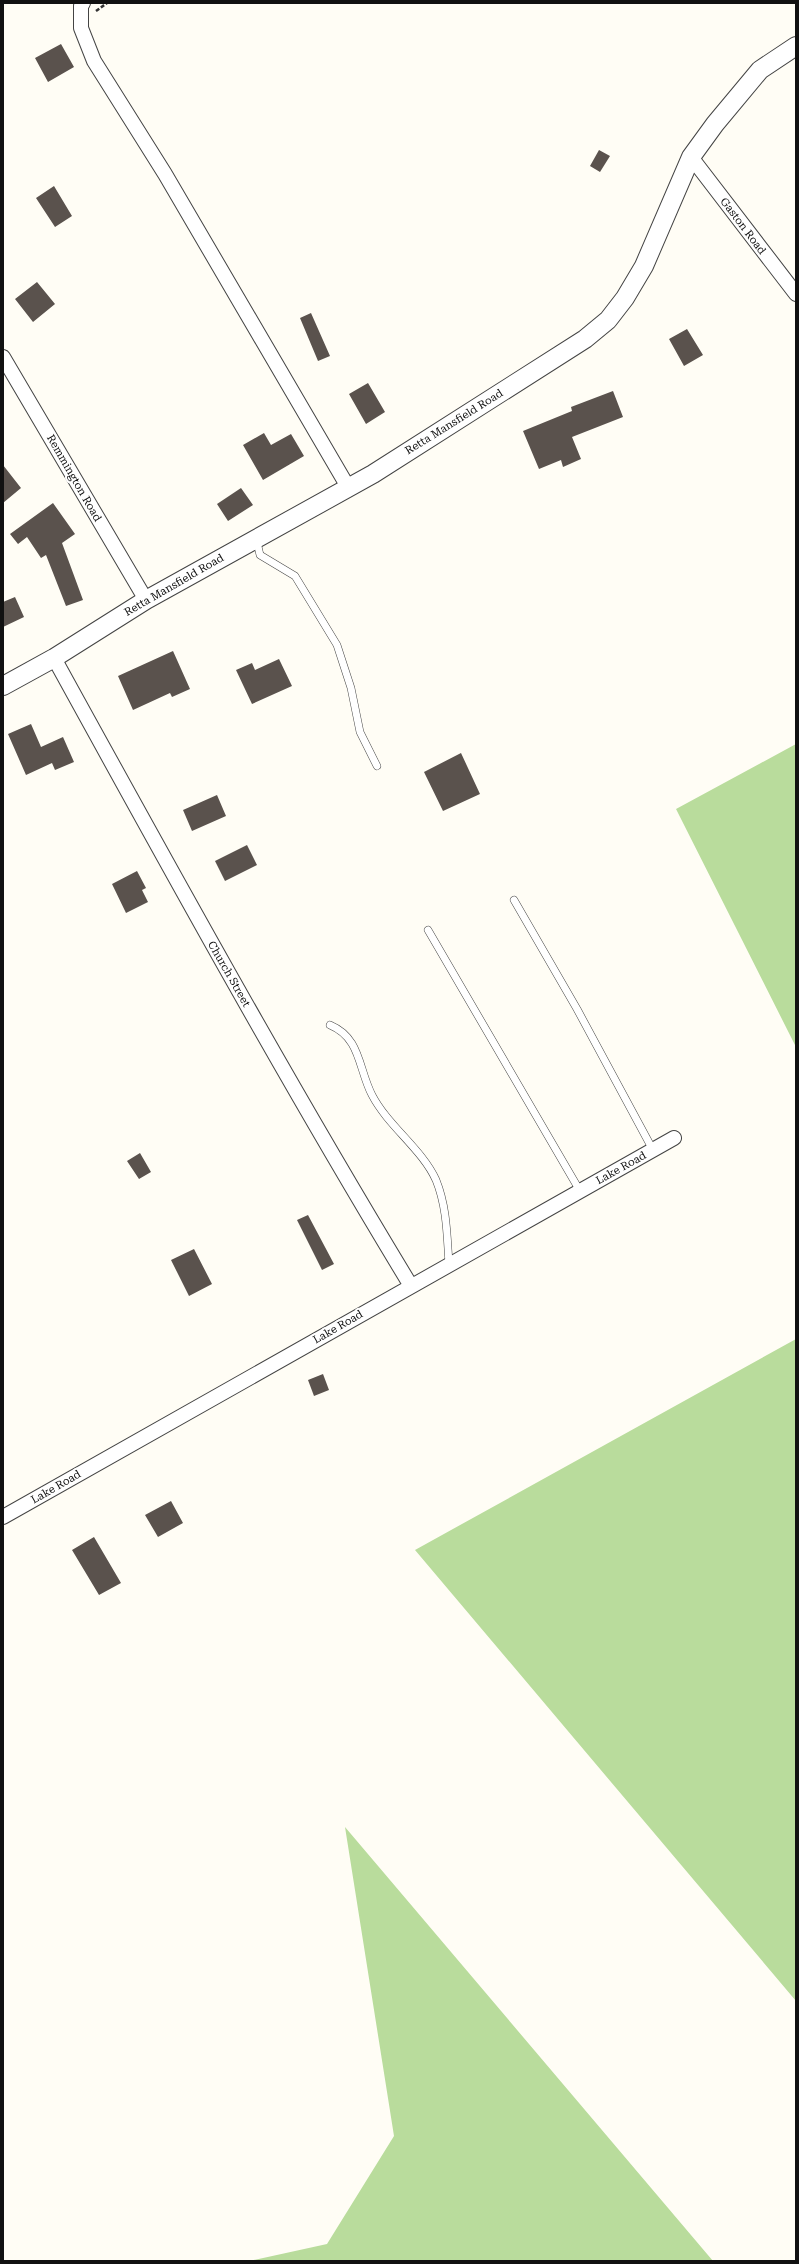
<svg xmlns="http://www.w3.org/2000/svg" width="799" height="2264" font-family="'Roboto Serif',serif">
<style>
.forest{fill:#b9dc9c}
.building{fill:#5a524d}
.lines{fill:none;stroke-linecap:round;stroke-linejoin:round}
.service-casing{stroke:#444;stroke-width:8}
.minor-casing{stroke:#444;stroke-width:16}
.tertiary-casing{stroke:#444;stroke-width:20}
.path{stroke:#333;stroke-width:2.5;stroke-dasharray:4 2;stroke-linecap:butt}
.service{stroke:#fff;stroke-width:7}
.minor{stroke:#fff;stroke-width:14}
.tertiary{stroke:#fff;stroke-width:18}
.labels{text-anchor:middle;dominant-baseline:central;stroke-width:4;stroke-linejoin:round;paint-order:stroke}
.street-label{font-size:11px;fill:#111;stroke:#fff}
</style>
<rect width="100%" height="100%" fill="#fffdf5"/>
<path class="forest" d="M796,744v303l-120,-238z
M796,1339v662l-381,-451z
M345,1827l368,434h-464l78,-17 67,-108z"/>
<path class="building" d="M61,44l13,23 -26,15 -13,-24z
M599,150l11,6 -10,16 -10,-6z
M54,186l18,30 -17,11 -19,-29z
M37,282l18,22 -22,18 -18,-23z
M311,313l19,43 -12,5 -18,-43z
M687,329l16,26 -19,11 -15,-27z
M368,383l17,29 -19,12 -17,-30z
M613,391l10,26 -51,20 9,22 -18,8 -2,-7 -22,9 -16,-38 49,-20 -1,-4z
M264,433l7,12 20,-11 13,22 -41,24 -20,-35z
M3,465l18,23 -18,15z
M241,488l12,17 -25,16 -11,-17z
M53,503l22,31 -13,9 21,57 -17,6 -20,-51 -5,3 -14,-21 -9,7 -8,-10z
M15,597l9,20 -21,10v-25z
M173,651l17,38 -18,8 -2,-4 -37,17 -15,-34z
M279,659l13,27 -40,18 -16,-34 16,-7 3,7z
M31,724l10,23 22,-10 11,25 -19,8 -3,-7 -26,12 -18,-41z
M461,753l19,41 -37,17 -19,-39z
M217,795l9,21 -34,15 -9,-21z
M247,845l10,20 -32,16 -10,-20z
M137,871l9,17 -4,2 6,12 -22,11 -14,-29z
M140,1153l11,19 -12,7 -12,-18z
M308,1215l26,49 -12,6 -25,-50z
M194,1249l18,35 -23,12 -18,-36z
M323,1374l6,16 -15,6 -6,-16z
M171,1501l12,22 -25,14 -13,-22z
M94,1537l27,46 -22,12 -27,-45z"/>
<g class="lines">
<g class="service-casing">
<path id="service" d="M256,538l4,17 35,21 42,69 14,43 9,44 17,34
M514,900l63,109 76,141
M428,930l152,261
M330,1025c31,13 28,43 42,70 16,31 50,54 64,85 11,27 11,56 13,84"/>
</g>
<g class="minor-casing">
<path id="minor" d="M83,3l-2,3v22l13,33 71,113 183,313
M691,157l105,137
M3,357l143,243
M54,658c116,211 232,422 357,628
M3,1517l671,-379"/>
</g>
<g class="tertiary-casing">
<path id="tertiary" d="M3,686l51,-28 92,-58 227,-126 212,-135 23,-19 17,-22 19,-32 47,-109 24,-33 45,-54 36,-24"/>
</g>
<path class="path" d="M96,11l11,-8"/>
<use href="#service" class="service"/>
<use href="#minor" class="minor"/>
<use href="#tertiary" class="tertiary"/>
</g>
<g class="labels">
<g class="street-label">
<text transform="translate(743 226) rotate(53)">Gaston Road</text>
<text transform="translate(454 422) rotate(-32)">Retta Mansfield Road</text>
<text transform="translate(74 478) rotate(60)">Remmington Road</text>
<text transform="translate(174 585) rotate(-30)">Retta Mansfield Road</text>
<text transform="translate(229 974) rotate(60)">Church Street</text>
<text transform="translate(621 1168) rotate(-29)">Lake Road</text>
<text transform="translate(338 1327) rotate(-30)">Lake Road</text>
<text transform="translate(56 1487) rotate(-30)">Lake Road</text>
</g>
</g>
<rect width="799" height="2264" fill="none" stroke="#111111" stroke-width="8"/>
</svg>
